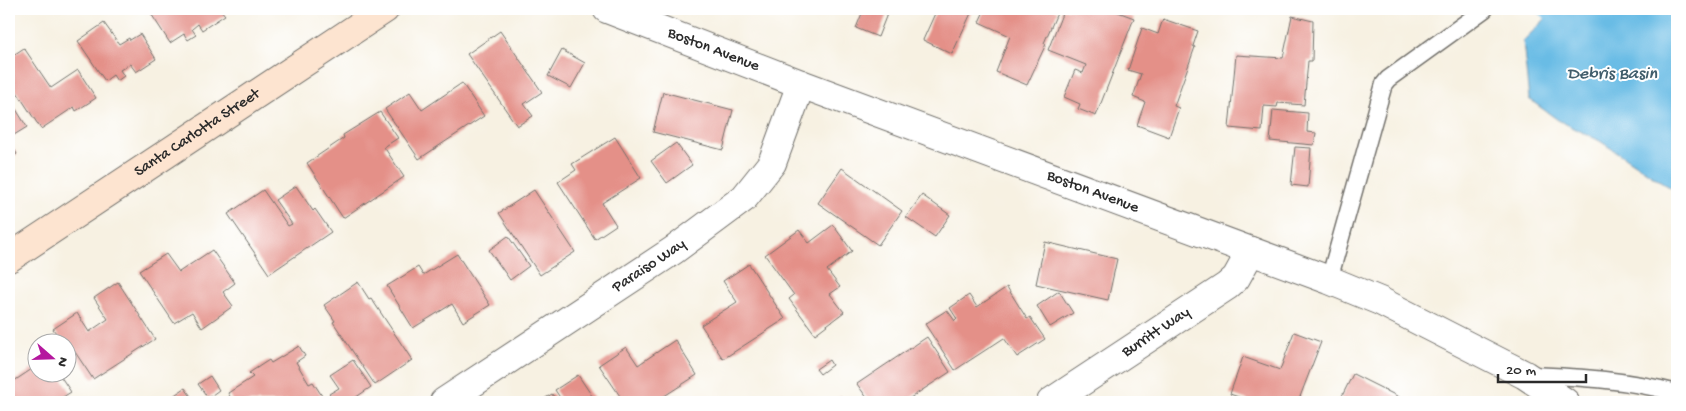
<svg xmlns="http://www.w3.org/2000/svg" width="1686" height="411" font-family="'Gochi Hand',sans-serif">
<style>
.water{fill:#69bce5;stroke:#4a7488}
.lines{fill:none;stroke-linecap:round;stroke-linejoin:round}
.stream{stroke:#69bce5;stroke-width:9}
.building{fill:#e49088}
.lane-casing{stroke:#72706b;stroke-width:19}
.street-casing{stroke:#72706b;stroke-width:30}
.secondary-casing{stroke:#72706b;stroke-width:30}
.lane{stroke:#fff;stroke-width:16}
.street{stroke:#fff;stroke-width:28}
.secondary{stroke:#fde4d0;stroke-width:28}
.labels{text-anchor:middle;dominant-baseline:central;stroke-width:4;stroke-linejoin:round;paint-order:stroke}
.street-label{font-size:16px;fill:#2b2b2b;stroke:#fff}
.water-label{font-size:18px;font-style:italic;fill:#415e6c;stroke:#fff}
</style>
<rect width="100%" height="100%" fill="#fff"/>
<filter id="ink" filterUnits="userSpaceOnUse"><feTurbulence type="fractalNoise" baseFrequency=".02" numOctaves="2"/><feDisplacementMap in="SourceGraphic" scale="10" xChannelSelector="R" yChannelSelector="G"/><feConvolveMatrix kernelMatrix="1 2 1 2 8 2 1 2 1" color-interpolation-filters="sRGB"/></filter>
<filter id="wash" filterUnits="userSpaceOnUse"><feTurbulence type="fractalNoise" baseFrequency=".0096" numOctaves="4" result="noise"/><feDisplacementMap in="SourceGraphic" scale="20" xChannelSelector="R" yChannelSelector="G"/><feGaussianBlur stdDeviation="1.12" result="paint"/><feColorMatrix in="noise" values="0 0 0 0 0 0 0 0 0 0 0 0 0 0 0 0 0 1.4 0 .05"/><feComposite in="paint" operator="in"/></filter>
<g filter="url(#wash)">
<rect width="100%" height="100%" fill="#f7f1e2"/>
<path class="water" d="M1555,9h111l11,14v169l-77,-51 -42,-21 -29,-21 -6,-58z"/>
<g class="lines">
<path class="stream" d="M1541,9l8,7"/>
</g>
<g id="blocks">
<path class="building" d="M148,9h72l5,6 -23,15 -4,-6 -6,5 4,6 -8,5 -4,-6 -14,9z
M858,9h31l-11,28 -22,-9 7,-17z
M937,9h36l-21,45 -29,-14z
M985,9h68l5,2 -14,32 2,1 -19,41 -31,-13 14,-36 -31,-14z
M1062,9h48l24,9 -38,98 -18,-7 2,-5 -16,-7 11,-27 8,3 3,-8 -38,-15 14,-36 -2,-1z
M1292,16l21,5 -1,40h-4l-4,44 -26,-2 -1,4 -13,-1 -2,25 -33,-3 7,-73 47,3z
M1163,19l35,12 -5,15 2,1 -21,59 5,2 -10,29 -32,-12 8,-23 -12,-5 8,-23 -13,-4 14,-42 16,6z
M104,23l15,21 10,-6 1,2 10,-6 16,25 -20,13 -6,-8 -10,6 4,6 -7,5 -4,-6 -8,6 -27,-40z
M500,31l42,61 -18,12 9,12 -16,10 -50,-72z
M24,48l27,40 27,-18 18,28 -20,13 -2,-4 -33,22 -32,-49v-22z
M562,50l23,13 -14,25 -23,-12z
M462,83l22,33 -65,43 -34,-50 25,-17 12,18z
M663,92l70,18 -10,40 -70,-18z
M9,98l18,29 -18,11z
M1273,110l35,3 -1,19 9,1 -2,12 -44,-4z
M380,112l18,26 -14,9 20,30 -61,41 -36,-55 37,-25 -1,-3z
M615,137l26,41 -39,25 14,22 -21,14 -37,-57 18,-12 -4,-6z
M9,141l8,13 -8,5z
M676,143l16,22 -25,18 -16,-22z
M1295,147l16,1 -3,39 -17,-2z
M842,168l60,43 -24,34 -60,-42z
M296,186l17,25 2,-2 16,23 -62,42 -41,-60 35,-24 25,36 4,-2 -17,-24z
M534,190l41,62 -35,23 -41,-62z
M922,195l28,20 -15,22 -29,-20z
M833,225l19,26 -25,19 13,17 -10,7 14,18 -29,22 -26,-35 5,-4 -29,-40 34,-25 10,13z
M508,236l21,30 -19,14 -21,-30z
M1045,242l72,17 -9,41 -72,-16z
M212,250l23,33 -12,9 10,14 -31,22 -10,-16 -18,11 -35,-52 27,-17 13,18z
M457,254l33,51 -27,17 -11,-18 -39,24 -26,-42 31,-19 5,8z
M749,264l36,55 -62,40 -22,-34 36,-23 -14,-21z
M118,282l37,57 -62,40 -18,-27 -4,2 -3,-5v-5h-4l-11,-15 24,-16 12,19 19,-13 -14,-21z
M358,282l11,17 2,-1 41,62 -37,25 -42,-63 2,-1 -11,-16z
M1007,287l20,32 3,-2 15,22 -28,18 -13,-19 -49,32 -30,-46 22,-14 8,11 2,-2 -7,-11 19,-13 8,12z
M1059,291l14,22 -23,14 -13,-21z
M1294,332l27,10 -23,60h-45l-23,-8 13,-37 37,13z
M927,337l23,35 -46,30h-34l-13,-18z
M675,340l22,35 -42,27h-31l-25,-37 27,-18 12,18z
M299,346l6,10 -9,6 13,22 4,-2 13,20h-37l-2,-2 -3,2h-51l-5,-9 25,-16 -4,-4 20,-13 2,3z
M353,360l18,27 -22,15 -1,-3 -5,3h-9l-5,-8 10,-6 -9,-13z
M829,360l3,5 -12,9 -4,-5z
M38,365v9h21l12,18 -16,10h-46v-23l2,4z
M1353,374l52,26 -1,2h-65z
M578,375l18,27h-33l-8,-12z
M210,376l9,14 -11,8 -10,-14z
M185,388l10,14h-31z
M552,394l5,8h-18z
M841,396l4,6h-14z"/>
</g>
</g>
<g filter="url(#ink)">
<use href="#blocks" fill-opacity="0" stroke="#72706b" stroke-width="1"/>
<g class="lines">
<g class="lane-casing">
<path id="lane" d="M1329,280l55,-196 4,-5 97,-70
M1530,375c50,2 99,5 147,18"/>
</g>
<g class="street-casing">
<g id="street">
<path id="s1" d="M607,9l194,75 528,196 51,21 145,74 40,27"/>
<path id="s2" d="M444,402l230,-152 70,-52 28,-35 29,-79"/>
<path id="s3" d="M1051,402l176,-116 9,-8 15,-27"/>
</g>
</g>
<g class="secondary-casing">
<g id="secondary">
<path id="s4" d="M9,258l376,-249"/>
</g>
</g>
<use href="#lane" class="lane"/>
<use href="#street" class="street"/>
<use href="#secondary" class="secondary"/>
</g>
</g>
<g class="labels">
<g class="street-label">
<text stroke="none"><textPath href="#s1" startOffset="114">Boston Avenue</textPath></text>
<text stroke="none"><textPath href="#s4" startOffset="226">Santa Carlotta Street</textPath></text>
<text stroke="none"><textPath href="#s1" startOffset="519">Boston Avenue</textPath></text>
<text stroke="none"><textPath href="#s2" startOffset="246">Paraiso Way</textPath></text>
<text stroke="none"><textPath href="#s3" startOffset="126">Burritt Way</textPath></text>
</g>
<g class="water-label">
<text x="1612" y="74">Debris Basin</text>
</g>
</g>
<rect width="1686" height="411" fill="none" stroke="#fff" stroke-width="30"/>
<g transform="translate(52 358) rotate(110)"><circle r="24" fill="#ffffff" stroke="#aaaaaa"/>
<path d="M0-4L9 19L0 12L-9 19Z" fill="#b5179e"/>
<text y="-8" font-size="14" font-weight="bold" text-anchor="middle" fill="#2b2b2b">N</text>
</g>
<path d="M1498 374v8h88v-8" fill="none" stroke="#2b2b2b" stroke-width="2.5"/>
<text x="1506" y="374" font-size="15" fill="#2b2b2b" stroke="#ffffff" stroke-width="4" paint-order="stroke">20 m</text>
</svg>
